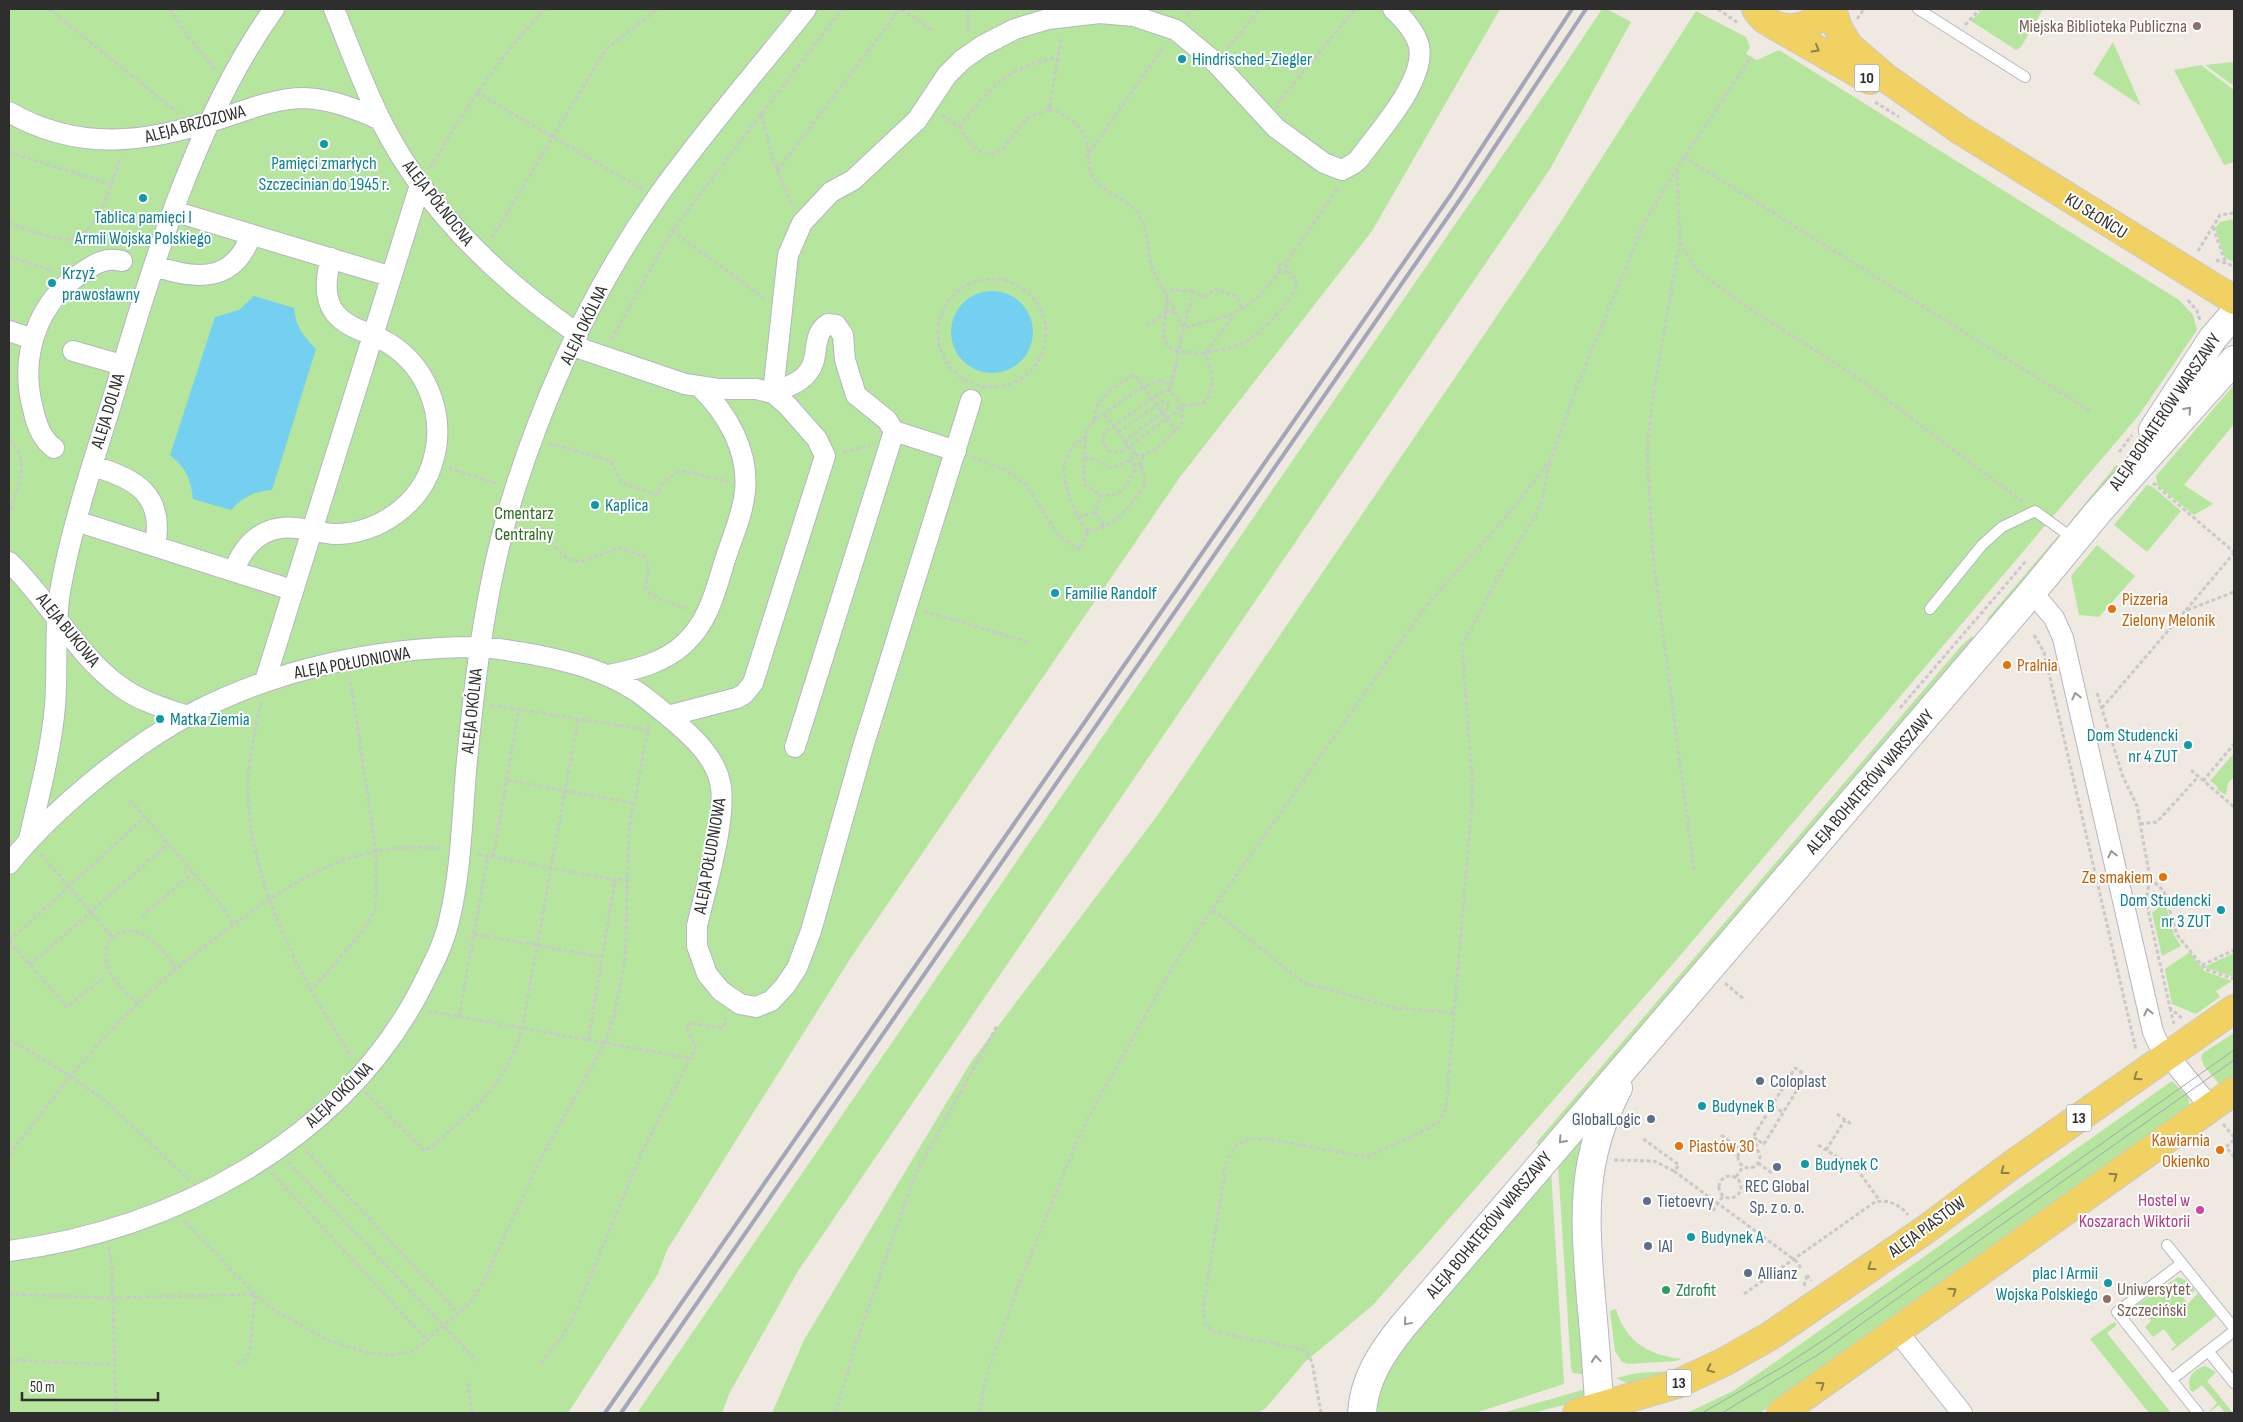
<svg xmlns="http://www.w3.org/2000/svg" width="2243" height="1422" font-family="'Sofia Sans Condensed',sans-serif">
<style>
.green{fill:#b6e59e}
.water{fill:#75cff0}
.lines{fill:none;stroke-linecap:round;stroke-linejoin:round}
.lane-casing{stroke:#b4b7c1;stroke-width:12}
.street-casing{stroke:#b4b7c1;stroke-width:22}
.secondary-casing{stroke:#b4b7c1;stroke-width:30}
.primary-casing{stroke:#c9c9c9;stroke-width:30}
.path{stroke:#c9c9c9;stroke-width:3;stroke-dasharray:4 2.5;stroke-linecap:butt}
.lane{stroke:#fff;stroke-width:10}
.street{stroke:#fff;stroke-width:20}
.secondary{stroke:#fff;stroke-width:28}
.primary{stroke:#f2d163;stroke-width:28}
.tram{stroke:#a3a6b8;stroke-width:1}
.rail{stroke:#a3a6b8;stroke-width:4}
.path-bridge{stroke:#c9c9c9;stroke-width:3;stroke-dasharray:4 2.5;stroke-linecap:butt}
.oneway{stroke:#908048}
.oneway2{stroke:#969696}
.education-dot{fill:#8d6e63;stroke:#fff;stroke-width:2}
.culture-dot{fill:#0f9aa8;stroke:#fff;stroke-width:2}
.food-dot{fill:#e8710a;stroke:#fff;stroke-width:2}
.service-dot{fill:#5c6f8a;stroke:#fff;stroke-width:2}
.hotel-dot{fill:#d1479c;stroke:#fff;stroke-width:2}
.leisure-dot{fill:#2e9e5b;stroke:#fff;stroke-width:2}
.labels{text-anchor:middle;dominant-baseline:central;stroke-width:4;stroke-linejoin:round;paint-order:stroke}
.shield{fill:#fff;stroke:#6d6d6d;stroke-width:1}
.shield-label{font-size:16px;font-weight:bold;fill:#2e2e2e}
.education-label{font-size:18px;fill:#785e54;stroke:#fff;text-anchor:end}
.culture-label{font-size:18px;fill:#0d838f;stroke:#fff;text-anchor:start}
.street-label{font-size:18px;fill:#2e2e2e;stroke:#fff}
.park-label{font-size:18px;fill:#2c6e1b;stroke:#fff}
.food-label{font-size:18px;fill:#c56008;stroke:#fff;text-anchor:start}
.service-label{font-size:18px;fill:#4e5e75;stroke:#fff;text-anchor:start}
.hotel-label{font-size:18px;fill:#b23c85;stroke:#fff;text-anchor:end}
.leisure-label{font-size:18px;fill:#27864d;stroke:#fff;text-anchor:start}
</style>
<rect width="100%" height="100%" fill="#efe9e1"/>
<path class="green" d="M9,9h1491l-128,222 -192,246 -328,479 -185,294 -9,24 -90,139h-559z
M1602,9h5l24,13 -81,147 -752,1102 -69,123 -7,19h-85l923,-1341z
M1983,9h60l-22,38 -5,3 -45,-29z
M1696,11l50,26 4,10 -4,7 11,6 22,-10 400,250 14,15 4,15 -58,85 -466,549 -300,341 -68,57 -40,47 -9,4h-484l32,-73 167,-278 186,-246 401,-590z
M2113,42l28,64 -48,-32z
M2234,62v24l-29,-21z
M2201,65l33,25v72l-10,3 -50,-95z
M2234,219v43l-9,-4 -10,-30 5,-6z
M2234,385v39l-50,61 29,19 -19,11 -37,-30 -1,-9z
M2116,465l3,2 -46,61 -6,-2z
M2147,485l6,2 28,24 -34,41 -33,-27z
M2057,537l4,5 -69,82 -5,-5z
M2097,545l38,31 -36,41 -20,-2 -8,-39z
M1972,636l6,5 -436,507 -6,-5 426,-498z
M2234,753v24l-6,6 -2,12 -8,-5 -1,-4 -7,-5z
M2165,902l9,33 7,11 -19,10 -10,-43z
M2190,952l14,19 28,10 -16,10 4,6 -24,17 -24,-10 -7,-35z
M2234,953v24l-30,-10z
M2234,1033v45l-14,7 -16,-19 -3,-8 2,-5z
M2172,1081l16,16 2,11 -338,237 -92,68h-73l46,-22 38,-26z
M1589,1114l-1,261 -15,-2 -2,-5 -13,-204z
M1551,1170l13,214 -89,29h-102l15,-52z
M2178,1277l9,4 8,9 -4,4 -6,-7 -6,5 9,12 10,-11 18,23 -44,35 -1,-2 5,-4 -12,-16 -11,8 -8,-10 6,-6 -5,-8 -8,5 -7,-9z
M1616,1309c9,33 34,47 66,50l-7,2 -46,3 -7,-2 -7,-11 -5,-40z
M2114,1322l3,3 -10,8 64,80h-22l-59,-74z
M2205,1366l11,6 -9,9 26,32h-8l-6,-8 -11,8 9,-10 -15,-18 -9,7 -3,-2c-3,-14 3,-20 15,-24z
M1672,1371l-43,13 -13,-6 21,-5z
M1586,1389l2,10 -56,14h-30z"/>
<path class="water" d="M951 332a41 41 0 1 1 82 0a41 41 0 1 1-82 0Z
M254,296l40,12c1,18 10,29 22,41l-44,141c-18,1 -29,7 -41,20l-38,-11c-2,-20 -7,-31 -23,-44l45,-138 24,-7z"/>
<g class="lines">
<g class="lane-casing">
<path id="lane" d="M1918,9l107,68
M1930,609l52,-64 20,-18 33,-16 39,28
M2167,1245l67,83
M2182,1263l-65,49 81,101
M2208,1351l26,32
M2171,1380l63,-49"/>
</g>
<g class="street-casing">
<path id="street" d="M334,9c15,37 29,76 47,112 45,89 116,157 197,213
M9,112c69,40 137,31 210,7 28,-9 56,-21 85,-21 27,1 52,11 77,22
M173,211l216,65
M155,266c41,14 79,17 96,-31
M9,331l24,8
M573,346l112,38 33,5h38l17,4 14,12 30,34 8,17 -72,227 -9,11 -7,4 -69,18
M73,351l49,14
M773,393l15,-138 14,-32 29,-31 22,-12 64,-60 30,-45 15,-15 20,-14 33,-17 33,-10 52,-6 34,3 42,14 40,33 60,65 48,35 18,7 11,-6 6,-5c19,-27 67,-78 60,-113 -4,-15 -15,-27 -26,-37
M773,393c13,-6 28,-10 36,-22 11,-14 2,-37 19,-47l8,1 7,10 2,25 11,35 31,25 7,11 62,20
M54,448c-13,-9 -18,-25 -21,-39 -14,-53 4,-107 50,-137 13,-9 23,-15 39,-11
M92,466c44,12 73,29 63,80
M76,521l216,69
M9,562c41,39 66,92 112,125 19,14 43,21 66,29
M234,571c10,-28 31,-47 62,-43 13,1 25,5 38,6 45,0 87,-30 99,-73 14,-48 -8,-100 -52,-122 -16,-8 -34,-11 -46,-26 -12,-15 -9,-37 -4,-55
M2032,592l22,26 9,20 90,394 5,11 53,65
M608,675c26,-5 56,-12 76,-31 24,-22 31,-51 40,-81 7,-23 19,-48 21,-72 4,-40 -18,-78 -45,-104
M265,681l155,-496
M795,747l99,-316
M29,839c10,-44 22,-88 26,-133 3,-38 -1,-77 5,-114 11,-65 33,-128 52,-191 39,-130 83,-282 162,-392
M9,864c43,-54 119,-116 180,-149 86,-46 190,-68 288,-68 15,0 33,4 48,6 45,8 90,19 126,49 25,21 62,47 69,80 8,34 -15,108 -23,144v20l10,28 14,17 19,13 16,3 15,-6 14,-15 12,-18 14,-37 52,-184 108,-347
M9,1251c164,-21 329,-109 409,-257 12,-24 25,-47 31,-73 12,-49 13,-101 17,-150 9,-96 20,-191 49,-282 33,-103 81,-205 143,-293 46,-65 99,-125 148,-187
M1897,1331l65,82"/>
</g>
<g class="secondary-casing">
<path id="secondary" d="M2153,430l60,-92 21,-24
M1362,1413c2,-34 20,-61 41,-87l629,-734 66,-80 136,-152
M1600,1413c-3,-38 -5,-76 -9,-114 -6,-79 -12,-137 27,-211"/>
</g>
<g class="primary-casing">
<path id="primary" d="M1756,9c17,27 53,24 71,0
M1832,9l6,19 11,18 37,32 74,52 274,170
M1774,25l96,55
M1577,1413l100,-29 47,-22 46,-26 155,-106 88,-66 221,-155
M1781,1413l453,-322"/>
</g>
<path class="path" d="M49,9l128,103
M170,9l17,26 28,35
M902,9l31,22
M968,9v24
M1718,9l20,14
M1187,15l5,-6
M1857,19l7,-10
M1965,25l15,-16
M1227,49l33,-40
M476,92l166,97
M1875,102l24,15
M1277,104l78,-95
M1049,109c15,3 36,18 38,34 2,11 0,24 6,34 10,17 35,21 46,38 11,16 7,35 13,52 9,21 21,41 32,61 48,-13 64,-14 95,-56l8,-1 -1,-8 52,-75
M761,114l13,48 19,45
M942,115l17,12 14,20 10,6 10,1 9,-4 25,-32 22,-9 13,-73
M959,127c29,-38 50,-62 99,-69
M9,152l101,32
M1089,153l75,-107
M1684,157l408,255
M430,168c34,-57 69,-111 115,-159
M1677,170l3,72 -27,153 -6,54 6,108 41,314
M777,171l123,-162
M9,223c19,6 40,16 60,16 29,-1 43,-59 52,-82
M2213,227l13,37
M672,231l92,67
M492,238l114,-189 52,-40
M1680,242l16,28 50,36 109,70 168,126
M2198,251l22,-36 14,-2
M9,257l45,14
M2216,260l18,6
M1279,272v-8l7,-1
M938 333a54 54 0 1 1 108 0a54 54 0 1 1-108 0Z
M2188,300l9,11 3,9
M1175,313l-9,-1c-7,40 2,40 39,41l29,-37
M1147,326l19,-14 1,-17 6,-6 20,3
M1181,338l12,-46 13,4 9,-7 21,7 7,13
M611,340l61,-109 170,-222
M1175,368l-5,22 12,16
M1170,390l-7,1 -58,41 -2,10 6,9 11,2 56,-41 4,-8
M1105,415l30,40
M1094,420c1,-22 21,-33 37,-44h5l40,55
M1118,432l45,-31 4,2 2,5 -45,33
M1085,438l-1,39 2,9 15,9
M9,440c24,19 7,51 0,75
M549,443l62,18 11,22 35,12 5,-12 17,-12 15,2 34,9
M843,452l28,-6
M2119,452l13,-17
M1131.5 460a5.5 5.5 0 1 1 11 0a5.5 5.5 0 1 1-11 0Z
M1141,456l14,-6 27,-26v-18l22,-3c13,-15 8,-33 1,-50 10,-3 21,-3 31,-7 23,-8 50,-39 61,-60l-2,-8 -8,-7
M972,457l32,12 22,16 33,51 21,14 8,-20c-7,-4 -9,-12 -13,-19 -11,-24 -20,-59 10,-73l1,-7 8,-11 50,-34 16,-5 11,4
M1084,458l11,1 16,9 21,-8
M449,468l49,16
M2153,483l81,69
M1078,517l17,-5
M1104,526l-9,-14 6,-17c22,4 27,-12 35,-29
M521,529l19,4 28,26 12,3 39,-14 25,8 5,14 -4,17c7,13 31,17 44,22
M1088,530c24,2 45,-28 57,-46l-4,-20
M2186,610l48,-57
M924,611l105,31
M2034,635l10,17 92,398
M2097,693l26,84 14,29 13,72 -4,23 24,107 13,11
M261,702c-5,23 -10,45 -12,68 -8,99 50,207 103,287
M491,705l156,25
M1900,708l126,-147
M2102,708l83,-97 49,-19
M2191,770l43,37
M507,780l126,23
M2203,781l31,-37
M130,800l88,101 15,23
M2140,824l17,-2 41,-45
M41,854l71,83
M478,854l137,26 13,-1
M493,857l26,-148
M2150,878l14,13 13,44 28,34 29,10
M1213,910l91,73 92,25 60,5
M142,916l51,-43
M474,934l128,23
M9,941l136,-124
M9,941l58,66 35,-28
M30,965l138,-121
M2202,965l32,-15
M1725,983l20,17
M310,992l53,-61 12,-21 1,-59 -26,-173
M138,1004c-18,-17 -44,-40 -26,-67 28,-19 49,12 65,31
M2170,1008l4,16
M428,1011l261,47
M459,1017l29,-161
M9,1039l61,37 37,26 82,78
M588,1041l27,-161
M366,1093l59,58c42,-32 84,-70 97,-122l56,-310
M1773,1106l11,7
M1837,1114l14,10
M2223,1124l11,13
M1721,1135l19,14
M2234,1140l-8,7 8,10
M1818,1145l39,24 23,32
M1738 1157a11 11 0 1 1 22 0a11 11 0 1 1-22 0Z
M1755,1147l4,-6 5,3 42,-69 -11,-7 -42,69 6,4
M1826,1150l19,-30
M306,1151l152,162
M9,1155c31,-39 61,-80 95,-117 41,-46 90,-85 140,-121 36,-26 76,-52 120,-63 25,-7 52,-7 78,-6
M1614,1160l40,1 20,10 5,-6 -37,-27
M288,1162l189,199
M1758,1163l14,10
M1674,1171l122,90 5,7
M272,1173l155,167
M1719 1187a11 11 0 1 1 22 0a11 11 0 1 1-22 0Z
M1736,1177l7,-10
M1713,1211l10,-15
M184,1221l71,73 21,17 53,30 40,12 24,2 20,-4 57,-48 11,-16 57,-123 66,-120 10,-28 11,-57 4,-128 20,-108
M108,1247l4,18 4,148
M1807,1275l4,6
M1804,1286l3,-11
M9,1294l104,4 142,-4 -5,58 -5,8 -9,4
M1744,1294l131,-92c14,-3 25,3 33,13
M9,1360l106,5
M541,1363l21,-26 12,-21 67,-162 55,-107 -10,-21 5,-3 29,5 5,-4v-7
M468,1383l4,30
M836,1413l18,-64 61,-174 82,-149
M979,1413l8,-39 30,-85 58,-143 19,-39 82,-146 250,-355 79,-88 46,-59 25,-70 68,-166 33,-55 74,-111
M1321,1413l-9,-51 -7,-12 -93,-19 -7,-8 -2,-13 23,-147 10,-18 14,-6h18l98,18 49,-22 24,-13 7,-14 27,-316 -11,-147 38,-71 41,-69 9,-43"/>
<use href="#lane" class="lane"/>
<use href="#street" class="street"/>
<use href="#secondary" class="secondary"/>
<use href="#primary" class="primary"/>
<path class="tram" d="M1702,1413l82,-47 47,-31 403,-285
M1722,1413l97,-59 415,-294"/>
<path class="rail" d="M605,1413l847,-1220 120,-184
M621,1413l840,-1215 125,-189"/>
<path class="path-bridge" d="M1175,368l6,-30"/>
</g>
<defs><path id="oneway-chevron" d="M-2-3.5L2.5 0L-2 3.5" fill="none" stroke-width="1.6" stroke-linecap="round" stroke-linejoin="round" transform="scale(1.25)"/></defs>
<g class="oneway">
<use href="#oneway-chevron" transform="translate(1816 49) rotate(30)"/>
<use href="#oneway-chevron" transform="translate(2137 1077) rotate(145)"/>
<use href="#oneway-chevron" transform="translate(2004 1171) rotate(143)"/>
<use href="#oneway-chevron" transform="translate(2114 1176) rotate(-35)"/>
<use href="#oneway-chevron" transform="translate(1871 1267) rotate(145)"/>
<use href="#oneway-chevron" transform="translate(1953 1291) rotate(-35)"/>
<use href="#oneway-chevron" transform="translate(1710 1369) rotate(155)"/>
<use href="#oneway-chevron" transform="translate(1821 1385) rotate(-35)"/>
</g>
<g class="oneway2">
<use href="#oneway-chevron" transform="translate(2188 410) rotate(-48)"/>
<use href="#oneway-chevron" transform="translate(2076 696) rotate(-103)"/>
<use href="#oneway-chevron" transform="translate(2112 854) rotate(-103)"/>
<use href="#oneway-chevron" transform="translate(2148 1012) rotate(-103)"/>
<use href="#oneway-chevron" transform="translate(1562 1140) rotate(132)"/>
<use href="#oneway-chevron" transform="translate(1407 1322) rotate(130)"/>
<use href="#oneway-chevron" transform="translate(1596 1359) rotate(-95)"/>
</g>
<g class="education-dot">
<circle cx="2197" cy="26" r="5"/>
<circle cx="2107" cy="1299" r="5"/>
</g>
<g class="culture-dot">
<circle cx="1182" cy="59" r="5"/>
<circle cx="324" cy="144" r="5"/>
<circle cx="143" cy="198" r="5"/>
<circle cx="52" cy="283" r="5"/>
<circle cx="595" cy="505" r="5"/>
<circle cx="1055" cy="593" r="5"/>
<circle cx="160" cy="719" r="5"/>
<circle cx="2188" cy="745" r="5"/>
<circle cx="2221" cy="910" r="5"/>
<circle cx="1702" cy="1106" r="5"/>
<circle cx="1805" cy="1164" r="5"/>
<circle cx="1691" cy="1237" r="5"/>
<circle cx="2108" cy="1283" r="5"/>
</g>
<g class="food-dot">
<circle cx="2112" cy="609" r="5"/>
<circle cx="2007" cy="665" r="5"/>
<circle cx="2163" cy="877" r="5"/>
<circle cx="1679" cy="1146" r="5"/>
<circle cx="2220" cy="1150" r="5"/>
</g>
<g class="service-dot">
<circle cx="1760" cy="1081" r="5"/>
<circle cx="1651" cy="1119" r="5"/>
<circle cx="1777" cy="1167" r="5"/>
<circle cx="1647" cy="1201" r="5"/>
<circle cx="1648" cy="1246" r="5"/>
<circle cx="1748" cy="1273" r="5"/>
</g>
<circle class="hotel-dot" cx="2200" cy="1210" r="5"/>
<circle class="leisure-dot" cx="1666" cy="1290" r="5"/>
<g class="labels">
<g class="shield">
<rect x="1854.5" y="64.5" width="25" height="27" rx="4"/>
<rect x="2066.5" y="1104.5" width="25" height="27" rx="4"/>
<rect x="1666.5" y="1369.5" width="25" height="27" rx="4"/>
</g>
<g class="shield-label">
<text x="1867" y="78">10</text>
<text x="2079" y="1118">13</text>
<text x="1679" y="1383">13</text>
</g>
<g class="education-label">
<text x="2187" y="26">Miejska Biblioteka Publiczna</text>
<text x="2117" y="1289" text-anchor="start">Uniwersytet<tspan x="2117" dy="21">Szczeciński</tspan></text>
</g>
<g class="culture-label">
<text x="1192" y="59">Hindrisched-Ziegler</text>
<text x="324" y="163" text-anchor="middle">Pamięci zmarłych<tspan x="324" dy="21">Szczecinian do 1945 r.</tspan></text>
<text x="143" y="217" text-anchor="middle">Tablica pamięci I<tspan x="143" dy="21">Armii Wojska Polskiego</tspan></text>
<text x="62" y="273">Krzyż<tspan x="62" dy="21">prawosławny</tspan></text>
<text x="605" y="505">Kaplica</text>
<text x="1065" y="593">Familie Randolf</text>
<text x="170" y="719">Matka Ziemia</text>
<text x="2178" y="735" text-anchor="end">Dom Studencki<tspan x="2178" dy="21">nr 4 ZUT</tspan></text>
<text x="2211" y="900" text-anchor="end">Dom Studencki<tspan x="2211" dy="21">nr 3 ZUT</tspan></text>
<text x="1712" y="1106">Budynek B</text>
<text x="1815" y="1164">Budynek C</text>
<text x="1701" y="1237">Budynek A</text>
<text x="2098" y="1273" text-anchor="end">plac I Armii<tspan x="2098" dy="21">Wojska Polskiego</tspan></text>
</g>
<g class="street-label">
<text transform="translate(195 124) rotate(-15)">ALEJA BRZOZOWA</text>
<text transform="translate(438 203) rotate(52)">ALEJA PÓŁNOCNA</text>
<text transform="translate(2096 216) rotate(32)">KU SŁOŃCU</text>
<text transform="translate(584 325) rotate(-64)">ALEJA OKÓLNA</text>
<text transform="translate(108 411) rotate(-73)">ALEJA DOLNA</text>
<text transform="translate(2165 412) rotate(-56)">ALEJA BOHATERÓW WARSZAWY</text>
<text transform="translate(68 630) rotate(51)">ALEJA BUKOWA</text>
<text transform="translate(352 663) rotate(-10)">ALEJA POŁUDNIOWA</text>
<text transform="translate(472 711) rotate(-84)">ALEJA OKÓLNA</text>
<text transform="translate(1870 782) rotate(-49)">ALEJA BOHATERÓW WARSZAWY</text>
<text transform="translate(710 856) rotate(-80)">ALEJA POŁUDNIOWA</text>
<text transform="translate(339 1095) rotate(-44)">ALEJA OKÓLNA</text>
<text transform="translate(1489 1225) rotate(-50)">ALEJA BOHATERÓW WARSZAWY</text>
<text transform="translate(1927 1227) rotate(-36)">ALEJA PIASTÓW</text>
</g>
<g class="park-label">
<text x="524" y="513">Cmentarz<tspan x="524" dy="21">Centralny</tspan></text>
</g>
<g class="food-label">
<text x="2122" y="599">Pizzeria<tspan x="2122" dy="21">Zielony Melonik</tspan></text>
<text x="2017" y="665">Pralnia</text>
<text x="2153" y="877" text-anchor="end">Ze smakiem</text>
<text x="2210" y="1140" text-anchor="end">Kawiarnia<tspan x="2210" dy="21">Okienko</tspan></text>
<text x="1689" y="1146">Piastów 30</text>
</g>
<g class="service-label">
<text x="1770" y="1081">Coloplast</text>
<text x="1641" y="1119" text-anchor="end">GlobalLogic</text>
<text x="1777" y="1186" text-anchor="middle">REC Global<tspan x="1777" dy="21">Sp. z o. o.</tspan></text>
<text x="1657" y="1201">Tietoevry</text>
<text x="1658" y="1246">IAI</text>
<text x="1758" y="1273">Allianz</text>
</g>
<g class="hotel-label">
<text x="2190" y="1200">Hostel w<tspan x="2190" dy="21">Koszarach Wiktorii</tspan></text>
</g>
<g class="leisure-label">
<text x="1676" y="1290">Zdrofit</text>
</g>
</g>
<rect width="2243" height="1422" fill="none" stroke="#2e2e2e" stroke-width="20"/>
<path d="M22 1392v8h136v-8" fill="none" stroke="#2e2e2e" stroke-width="2.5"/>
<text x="30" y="1392" font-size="15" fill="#2e2e2e" stroke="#ffffff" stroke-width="4" paint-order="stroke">50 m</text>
</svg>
